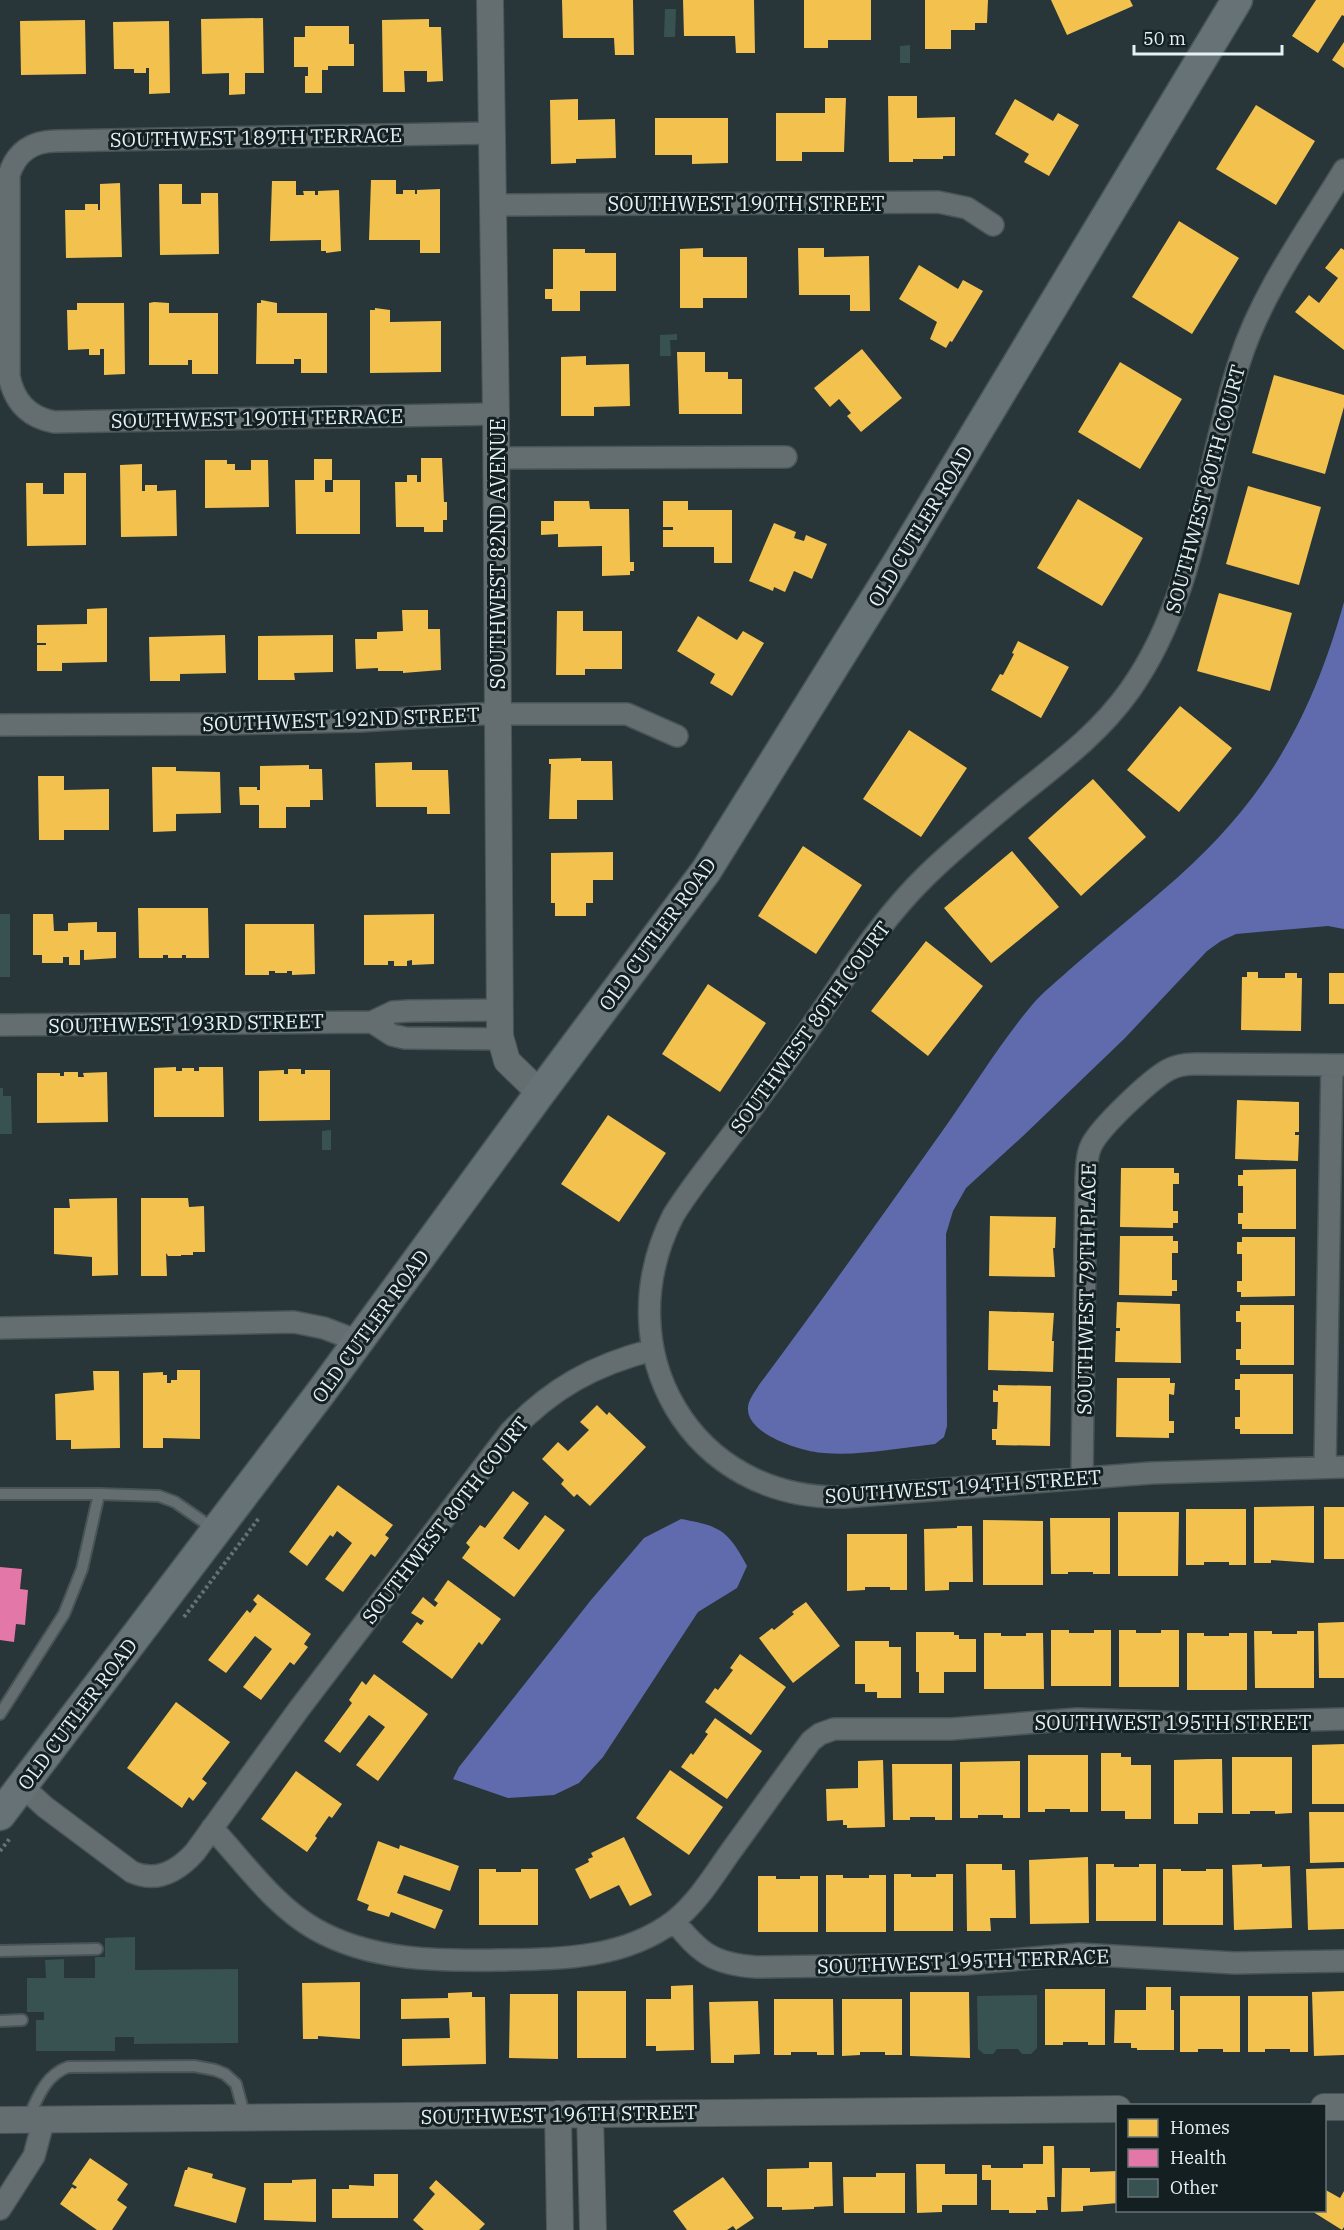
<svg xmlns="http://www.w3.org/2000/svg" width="1344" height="2230" font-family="'IBM Plex Serif',serif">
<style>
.water{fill:#606bad}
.homes{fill:#f2c14e}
.health{fill:#e377a8}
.building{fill:#385151}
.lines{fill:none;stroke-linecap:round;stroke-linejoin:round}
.service-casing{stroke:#485456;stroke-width:14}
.minor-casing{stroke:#485456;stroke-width:24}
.tertiary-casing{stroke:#485456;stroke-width:28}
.secondary-casing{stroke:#485456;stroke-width:33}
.path{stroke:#667173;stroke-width:4;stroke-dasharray:3 3;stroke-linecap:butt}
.service{stroke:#646e71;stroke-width:10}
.minor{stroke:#646e71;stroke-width:21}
.tertiary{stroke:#646e71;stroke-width:26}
.secondary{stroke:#677277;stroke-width:30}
.labels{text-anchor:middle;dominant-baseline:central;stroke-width:6;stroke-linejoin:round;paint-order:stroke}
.street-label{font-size:20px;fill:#e4f2f6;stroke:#141f22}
</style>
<rect width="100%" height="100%" fill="#283639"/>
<path class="water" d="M1344,602v327l-16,-3 -92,8 -15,7 -14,10 -82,87 -102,98 -57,52 -13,23 -7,23 1,192 -3,11 -9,7c-36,4 -75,12 -111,9 -21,-1 -75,-18 -76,-43 -1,-9 7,-18 11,-25 65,-87 127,-175 189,-262 28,-40 53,-81 84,-118 10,-12 24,-23 36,-34 36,-32 73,-61 109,-93 90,-80 135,-162 167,-276z
M681,1519c39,7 47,11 66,47l-10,22 -39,24 -95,145 -24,26 -25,12 -46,3 -55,-19 6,-12 132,-167 53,-62z"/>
<path class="homes" d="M562,0h71l1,55h-19l-1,-17h-51z
M683,0h71l1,53h-19l-1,-17h-51z
M804,0h67v40h-43v8h-24z
M925,0h63l-1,23h-12v7h-24v19h-26z
M1051,0h79l3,6 -66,29z
M1316,0h28v16l-2,-1 -24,38 -26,-17z
M263,18l1,55h-19v21l-16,1v-22l-27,1 -1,-55z
M429,19v8h12l2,54 -16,1v-11h-23l1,21h-22l-1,-72z
M85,20l1,54 -65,1 -1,-54z
M169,21l1,72 -21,1v-26h-3v5h-12v-4h-20l-1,-47z
M305,26h44v18h5v22h-26v4h-6v23h-17v-17h3v-9h-14v-30h11z
M1344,42v26l-12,-8z
M888,96h29v22l38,-1v39h-12v3h-30v3h-24z
M825,98h21l-2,54h-42v9h-26v-48h49z
M578,99v21l37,-1 1,39 -40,1v4l-25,1 -1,-64z
M1015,99l38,22 5,-8 21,12 -30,51 -25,-14 5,-8 -34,-20z
M1256,105l59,36 -39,64 -60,-36z
M655,118h73v45l-36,1v-9h-37z
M371,180h25v14h7v-4h12v4h2v-4l23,-1v64h-20v-13h-51z
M272,181h24v14h8l-1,-4h12v4h3v-4l21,-1 2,61 -15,2v-2h-5v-11l-51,1z
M120,183l2,74 -56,1 -1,-48h20v-6h13v6h2v-26z
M159,184h23v20h19v-11h17l1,61 -59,1z
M1179,221l60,37 -47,76 -60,-37z
M703,248v9h44v41h-44v10h-23v-59z
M798,248h26v9l45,-1 1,55h-20v-16h-51z
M1341,248l3,2v100l-49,-38 14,-17 10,8 19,-25 -13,-10z
M553,249h32v4h31v38h-36v20h-28v-12h-7v-10h8z
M919,265l39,24 5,-9 20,11 -31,51 -2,-1 -4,7 -16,-9 7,-17 -38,-23z
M261,300l16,3v10h50v60h-26v-14h-7v5h-38l1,-61h4z
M154,302l15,1v10h49v61h-26v-14h-4v5h-39v-62z
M77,303h47l1,71 -21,1v-26h-4v6h-11v-6l-21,1 -1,-40h10z
M375,308l15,2v12l51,-1v51l-71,1v-63h5z
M862,349l40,49 -41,34 -14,-16 4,-3 -12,-14 -9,8 -16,-19z
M677,352h28v20h23v7h14v35h-63z
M586,356v9l43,-1 1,42 -36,1v9h-33v-59z
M1120,362l62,37 -42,70 -62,-37z
M1274,375l70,20v12l-19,67 -73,-21z
M421,458h21l2,44h3v18h-4v12h-19v-5h-28l-1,-45h12v-7h10v7h4z
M314,459h18v21h-7v12h8v-12h27v54h-64l-1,-54h19z
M205,460h22v4h8v6h16v-10h17l1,47 -64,1z
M142,464v27h3v-6h12v6l19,-1 1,46 -56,1 -1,-72z
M64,473h22v72l-59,1 -1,-63h17v11h21z
M1248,486l73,21 -22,78 -73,-21z
M1078,499l65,39 -41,68 -65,-38z
M554,501h35l1,8h39l1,53h4v9h-4v4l-28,1v-30l-44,1v-13l-17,1v-14h13z
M663,501h25v9h44v53h-18v-16h-51v-17h10v-3h-10z
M774,523l22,9 -2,6 10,3 2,-6 21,9 -15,35 -18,-8 -9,21 -11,-5 -1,4 -24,-10z
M1219,593l73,20 -22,78 -73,-20z
M107,608v54l-45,1v8h-25v-26h9v-2h-9v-18l50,-1v-15z
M402,610h26v19h12l1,41 -38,3v-2h-25v-3l-22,1 -1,-30h22v-7l26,-1z
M557,611h26v20h39v38h-37v6h-29z
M698,616l39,24 6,-9 21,12 -32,53 -22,-13 5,-9 -38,-23z
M225,635l1,38 -46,1v7h-30l-1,-44z
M333,635v37l-39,1 1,7h-37v-44z
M1018,641l51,26 -28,51 -50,-28 9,-16 3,1 11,-21 -2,-1z
M1180,706l52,42 -53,64 -52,-42z
M909,730l58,38 -46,69 -58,-38z
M581,758v3h31l1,39h-36v19h-28l2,-55h-2v-5z
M412,762v8h36l2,44h-23v-7h-51l-1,-44z
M309,765v4h13l1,31h-13v7h-24v21h-27v-23h-19l-1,-18h18v3h3v-24z
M152,767h24v4l44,1 1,41 -45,1v17l-23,1z
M38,776h26v14l45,-1v41h-45v10h-25z
M1093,779l53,58 -65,59 -53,-58z
M803,846l59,39 -46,69 -58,-38z
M1012,851l47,56 -68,56 -47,-55z
M613,852v28h-20v23h-7v13h-31v-13h-4v-50z
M138,908h70l1,50h-23v-3h-4v3h-14v-3h-5v3h-24z
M33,914h20l1,17h14v-8l29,-1v10h19v26l-32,2v-10h-4v15h-11v-8h-6v6h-21v-8h-9z
M434,914v50l-22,1v-5l-5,1v5h-13v-5h-6v4h-24v-50z
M245,924h69l1,50 -23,1v-4h-5v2h-12v-2h-6v4h-24z
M926,941l57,45 -55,70 -57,-45z
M1247,972h11v6h27v-5h12v5h5l-1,53 -60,-1 1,-53h5z
M1329,973h15v31h-15z
M708,984l58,39 -46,69 -58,-38z
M176,1067v4h6v-3h12v3h5v-4h24l1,50h-70v-49z
M288,1069h13v5h4v-4h25v50l-71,1v-50l25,-1v4h4z
M64,1072h14v5h6l-1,-4 24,-1 1,50 -71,1v-50h23v3h4z
M1237,1100l62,2v30h-4v3h4l-1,26 -63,-2z
M608,1115l58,38 -47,69 -58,-38z
M1121,1168h53v5h5v11h-6v27h5v12h-5v5l-53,-1z
M1296,1169v60h-54v-5h-4v-11h5v-27h-5v-11h5v-5z
M117,1198l1,77 -26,1v-19l-38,-3v-46h16l-1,-9z
M141,1198h47l1,9 15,-1 1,46h-12v3h-12v1h-13l-2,-3 1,23h-26z
M990,1216l66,1 -1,31h-2l2,29 -66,-1z
M1120,1236h53v5h5v12h-6v27h5v11h-5v5l-53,-1z
M1242,1237h53v59l-54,1v-5h-4v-11h5v-27h-5v-12h5z
M1117,1302l63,2 1,59 -66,-1 1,-31h4v-3h-4z
M1240,1305h54v60h-54v-5h-4v-11h5v-27h-5v-11h4z
M989,1311l65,2 -2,28h2l-1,31 -65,-2z
M177,1370h23v69l-37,-1v10h-20v-75l20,-1v3h4v8h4v-3h6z
M93,1371h26l1,77 -49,1v-9h-15l-1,-46 39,-4z
M1240,1374h53v60h-53v-5h-5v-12h5v-27h-5v-11h5z
M1117,1378h53v5h5l-1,12 -5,-1v27h5v12h-5v5l-53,-1z
M998,1385l53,1 -1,60 -54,-1v-5h-4v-11h5l1,-27h-5v-12l5,1z
M597,1405l10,10 2,-3 37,35 -56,59 -13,-12 -3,3 -13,-13 3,-4 -22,-21 16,-17 10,9 21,-21 -9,-8z
M338,1485l55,40 -8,10 4,3 -14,19 -4,-3 -28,38 -18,-13 27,-36 -15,-12 -4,6 -3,-2 -23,31 -18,-14z
M513,1491l16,12 -26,35 16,12 26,-35 20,15 -51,67 -52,-39 8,-11 -4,-4 14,-18 5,3z
M1314,1506v57l-43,-3v3h-17v-56z
M1324,1507h20v52h-20z
M1186,1509h60v56h-17v-3h-25v3h-18z
M1118,1512h61l-1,64h-60z
M1050,1518h60v56h-17v-2h-25v2h-17z
M983,1520l60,1v64h-60z
M957,1526h15l1,56h-24v8l-24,1 -1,-62 33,-1z
M847,1534h60v56h-17v-3h-25v3l-18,1z
M448,1580l53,39 -19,26 -3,-3 -27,37 -50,-37 15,-20 4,3 3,-4 -13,-8 12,-16 12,10 3,-4 -4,-3z
M258,1594l53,40 -7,10 4,3 -14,18 -4,-3 -29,38 -18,-13 29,-38 -17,-13 -29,37 -18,-13 39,-50 3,3 7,-9 -4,-4z
M806,1602l34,44 -47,37 -34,-45 13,-10 2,2 20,-16 -2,-2z
M1344,1622v56h-25l-1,-55z
M1051,1630h18v3h25v-3h17v56h-60z
M1119,1630h17v3h25v-3h18v57h-60z
M1254,1631h18v3h25v-3h17v57h-59z
M916,1632h38v3h5v4h17v33h-32v21h-25v-21h-3z
M984,1633h17v3h25v-3h17l1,56h-60z
M1187,1633h17v3h25v-3h18v57h-60z
M855,1641h34v6h12v51h-24v-6h-12v-8h-10z
M740,1654l46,33 -35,48 -46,-33 10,-14 3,2 15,-20 -3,-2z
M374,1674l54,40 -50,67 -22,-16 29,-38 -16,-12 -29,38 -16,-12 28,-38 -3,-3 13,-19 4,4z
M176,1702l54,40 -28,37 5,4 -14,18 -4,-4 -7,11 -55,-40z
M715,1718l47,33 -35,48 -46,-32 10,-14 2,2 15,-21 -3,-2z
M1344,1744v60h-32v-59z
M1101,1753h20v4h10v8h20v54h-26v-8h-24z
M1028,1755h60v57h-18v-3h-25v3h-17z
M1232,1757h60v56l-17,1v-3h-25v3h-18z
M1207,1759h15l1,54h-25v11h-24v-64z
M883,1760l2,67 -38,1v-3h-4v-5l-16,1 -1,-32 32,-1v-27z
M1020,1761v57h-17v-3h-25v3h-18v-56z
M892,1764h60v56h-17v-3h-25v3h-17z
M670,1770l53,37 -34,48 -53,-37z
M296,1771l46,33 -10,14 -3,-2 -14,20 2,2 -10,14 -46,-33z
M1309,1812h35v50l-34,1z
M624,1837l28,58 -22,11 -11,-21 -29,14 -15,-30 14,-7 -1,-3 5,-2 -2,-4z
M378,1841l21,8 1,-4 59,21 -9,25 -46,-16 -7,18 46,17 -8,19 -44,-17 -2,5 -22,-7 2,-5 -12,-5z
M1088,1857l1,66 -59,1 -1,-64z
M966,1864h36v6h13l1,48h-26l1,13h-24z
M1096,1864h18v3h25v-3h17v57h-60z
M1262,1864v3l28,-1 2,62 -58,2 -2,-65z
M1344,1868v61l-36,1 -2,-61z
M479,1869h17v3h25v-3h17v56h-59z
M1163,1869h18v2h25v-2h17v56h-60z
M894,1874h17v3h25v-3h17v57h-59z
M826,1875h17v3h26v-3h17v57h-60z
M758,1876h18v3h24v-3h18v56h-60z
M360,1982v57l-42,-3v3h-15l-1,-56z
M693,1985l1,65 -38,1v-5h-10v-47h25v-13z
M1146,1987h25v23h3v40h-37v-2h-6v-5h-17l1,-33h31z
M1045,1989h60v56h-17v-3h-25v3h-18z
M577,1991h49v67h-49z
M1344,1991v64l-30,1 -2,-64z
M472,1992v5h13l1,67 -84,2v-27l48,-1 -1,-20 -48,1v-20l47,-1v-5z
M910,1992h59l1,66 -60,-2z
M510,1994h48v65l-49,-1z
M1180,1996h60v56h-17v-3h-25v3h-18z
M1248,1996h60v56h-18v-3h-25v3h-17z
M774,1999h59l1,56h-17v-3h-26v3h-17z
M842,1999h60v56h-17v-3h-25v3l-18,1z
M758,2001l2,53 -26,1v8h-23l-2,-61z
M1043,2146h11l1,51h-8l1,13h-12v3h-27v-3h-18v-30h-9v-15h9v3h32v-4h20z
M90,2158l38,26 -11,16 10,7 -15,23h-15l-37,-26 12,-17 3,2 2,-2 -5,-3z
M809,2162h23l1,44 -19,1v2l-32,1v-3h-15v-38l42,-1z
M916,2164h29v10h32v31h-35v7l-25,1z
M188,2167l25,7 -1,4 34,10 -10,35 -62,-17 11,-36h2z
M1062,2168h28v4l28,-1v32l-35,3v5l-22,1z
M876,2173h29v40h-61l-1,-36h33z
M374,2174h24v44h-66v-29h17v-4l25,1z
M723,2177l31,41 -18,12 -3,-4 -6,4h-40l-14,-19z
M316,2179v43l-52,-2v-37h28v-3z
M436,2180l49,44 -6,6h-55l-11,-10 22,-26 -6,-6z
M1324,2189l16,9 4,-7v36l-2,3 -32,-20h14z"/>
<path class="health" d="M0,1567l22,2 -2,20 8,1 -3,35 -9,-1 -2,18 -14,-2z"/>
<path class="building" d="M665,9h11l-1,28h-11z
M910,45v18h-10v-17z
M677,334v6h-7l1,16h-11v-21z
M0,914h10v63h-10z
M0,1088h3v8h8l1,38h-12z
M331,1130v20h-9v-19z
M135,1937v33l103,-1v74l-104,1v-7h-19v14h-79v-31h8v-8h-17v-34h19l-1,-18 19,-1v19h31v-21h10v-19z
M1037,1995v53l-6,6h-9l-4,-5h-21l-4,5h-9l-6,-5 -1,-53z"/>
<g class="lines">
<g class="service-casing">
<path id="service" d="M0,1494h99
M0,1714l64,-100 18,-45 17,-75 60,2 16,6 39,27
M0,1951l97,-2
M0,2021l22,-1
M28,2119c9,-20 17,-44 40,-52l126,-1 21,4 10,4 11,10 9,33"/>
</g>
<g class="minor-casing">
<path id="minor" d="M492,133l-436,8c-24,0 -40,11 -47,34v201c5,25 19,41 45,46l442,-8
M1344,170c-37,61 -82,122 -104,190 -37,111 -41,232 -110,330 -29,41 -67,70 -106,101 -33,27 -66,54 -96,83 -52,50 -86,110 -127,167 -25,35 -50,69 -76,103 -18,24 -37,47 -52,72 -68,134 18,285 171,281l307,-24 193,-6
M493,205l445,-3 29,6 26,17
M497,458l289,-1
M0,725l224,-1 136,-3 114,-7h153l50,22
M372,1022l20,13 13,3 95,1
M0,1025l372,-3 21,-10 16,-1 91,-1
M1,1328l293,-6 30,6 34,13
M1325,1467l7,-402
M1082,1477l4,-299c1,-11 0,-22 5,-32 8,-18 59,-66 77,-76 9,-5 18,-6 27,-6l149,1
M22,1786l23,21 87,65c25,11 46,-1 63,-20l104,-143 211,-277c42,-44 84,-67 142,-82
M212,1828c32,34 61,77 103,101 56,32 123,32 185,31 60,-1 124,-1 174,-39 24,-19 40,-46 57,-70 27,-37 53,-74 80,-110l9,-7 14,-5h117l126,-10 114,4 153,-4
M674,1921c26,32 39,43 82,46l209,-3 114,-10 156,9 109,-2
M0,2209l34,-53 10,-37"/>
</g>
<g class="tertiary-casing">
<path id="tertiary" d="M490,0l6,414 4,622 7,25 33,32
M1324,2107h20
M558,2114l2,116
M590,2114l3,116
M0,2120l1118,-11"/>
</g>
<g class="secondary-casing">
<path id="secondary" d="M0,1815l322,-424 218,-298 166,-222 190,-305 341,-566"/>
</g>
<path class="path" d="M184,1617l75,-99
M0,1851l11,-14"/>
<use href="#service" class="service"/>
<use href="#minor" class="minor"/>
<use href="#tertiary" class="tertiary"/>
<use href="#secondary" class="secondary"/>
</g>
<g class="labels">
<g class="street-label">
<text transform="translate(256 137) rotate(-1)">SOUTHWEST 189TH TERRACE</text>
<text x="746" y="203">SOUTHWEST 190TH STREET</text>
<text transform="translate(257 418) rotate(-1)">SOUTHWEST 190TH TERRACE</text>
<text transform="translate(1205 489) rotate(-75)">SOUTHWEST 80TH COURT</text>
<text transform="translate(920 526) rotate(-59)">OLD CUTLER ROAD</text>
<text transform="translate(497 554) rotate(-90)">SOUTHWEST 82ND AVENUE</text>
<text transform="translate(341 719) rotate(-2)">SOUTHWEST 192ND STREET</text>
<text transform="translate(657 934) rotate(-54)">OLD CUTLER ROAD</text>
<text transform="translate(186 1023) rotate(-1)">SOUTHWEST 193RD STREET</text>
<text transform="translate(810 1027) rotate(-54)">SOUTHWEST 80TH COURT</text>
<text transform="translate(1086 1289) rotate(-89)">SOUTHWEST 79TH PLACE</text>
<text transform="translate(370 1326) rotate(-54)">OLD CUTLER ROAD</text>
<text transform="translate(963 1486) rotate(-4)">SOUTHWEST 194TH STREET</text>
<text transform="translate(445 1520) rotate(-52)">SOUTHWEST 80TH COURT</text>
<text transform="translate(77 1714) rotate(-53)">OLD CUTLER ROAD</text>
<text x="1173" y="1722">SOUTHWEST 195TH STREET</text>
<text transform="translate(963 1961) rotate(-2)">SOUTHWEST 195TH TERRACE</text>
<text transform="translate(559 2114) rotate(-1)">SOUTHWEST 196TH STREET</text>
</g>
</g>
<rect x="1116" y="2104" width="210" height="108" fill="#141f22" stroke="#677377" stroke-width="1.5"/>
<rect x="1128" y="2119" width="30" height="18" fill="#f2c14e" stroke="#677377" stroke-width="1.5"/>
<text x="1170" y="2134" font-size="18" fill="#e4f2f6">Homes</text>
<rect x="1128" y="2149" width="30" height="18" fill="#e377a8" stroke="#677377" stroke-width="1.5"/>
<text x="1170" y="2164" font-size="18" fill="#e4f2f6">Health</text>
<rect x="1128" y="2179" width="30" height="18" fill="#385151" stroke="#677377" stroke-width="1.5"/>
<text x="1170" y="2194" font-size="18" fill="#e4f2f6">Other</text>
<path d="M1134 45v9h148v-9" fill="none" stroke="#e4f2f6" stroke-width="3"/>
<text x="1143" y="45" font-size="18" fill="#e4f2f6" stroke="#141f22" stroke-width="4.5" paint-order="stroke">50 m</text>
</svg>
